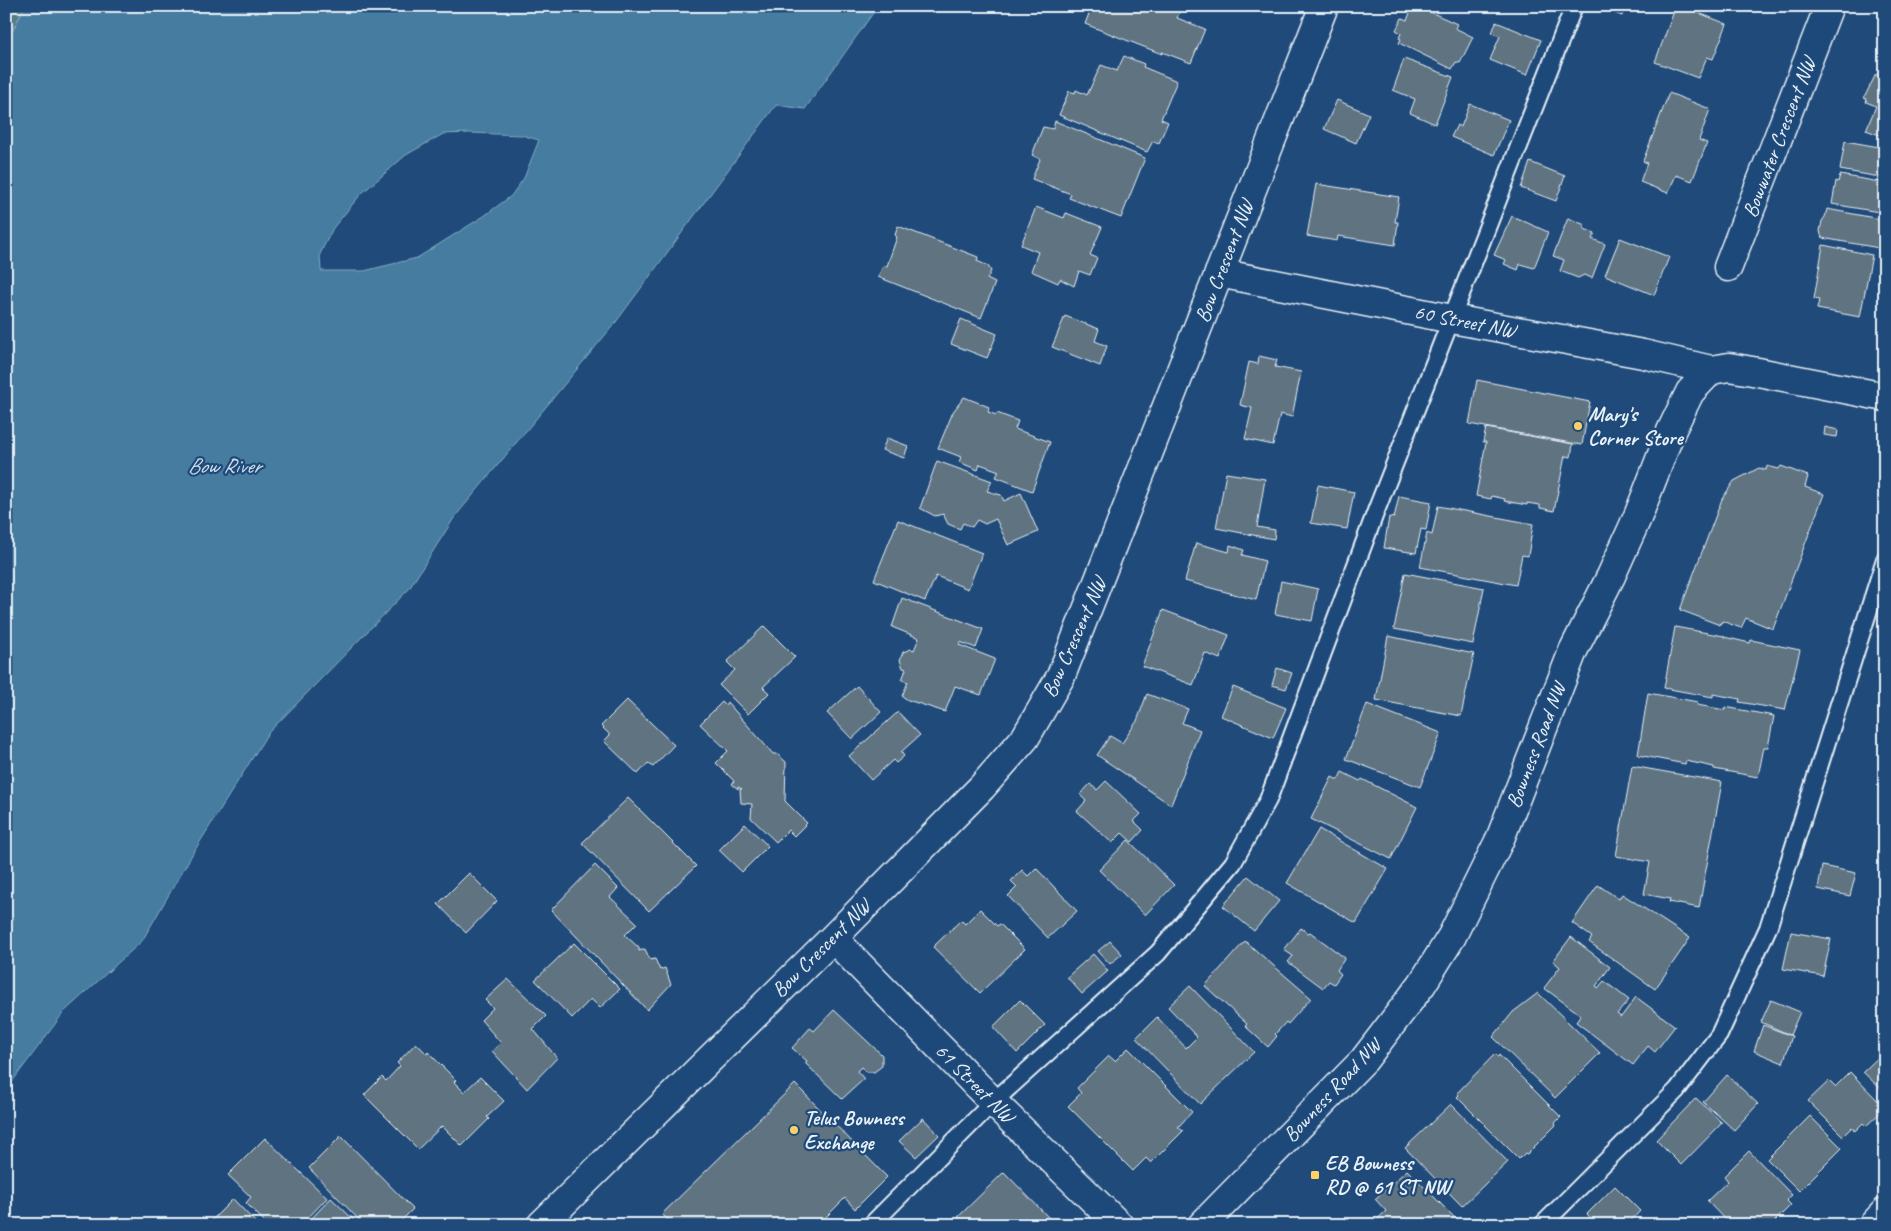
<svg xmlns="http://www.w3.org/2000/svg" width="1891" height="1231" font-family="Caveat,sans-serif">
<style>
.green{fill:#567d83;stroke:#9fb7be}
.water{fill:#447c9f;stroke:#86abc3;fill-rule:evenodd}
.building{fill:#5f7381;stroke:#e8f1f8}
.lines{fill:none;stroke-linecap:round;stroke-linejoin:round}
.lane-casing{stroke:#e8f1f8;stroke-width:20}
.street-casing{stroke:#e8f1f8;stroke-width:31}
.secondary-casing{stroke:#e8f1f8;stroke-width:31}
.lane{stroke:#1f4a7a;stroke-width:16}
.street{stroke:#1f4a7a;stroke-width:28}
.secondary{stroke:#1f4a7a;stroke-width:28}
.poi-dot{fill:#ffd166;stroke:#1f4a7a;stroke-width:2}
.labels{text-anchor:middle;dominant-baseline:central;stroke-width:4.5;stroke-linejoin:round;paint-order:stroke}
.street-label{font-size:21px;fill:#e8f1f8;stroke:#1f4a7a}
.poi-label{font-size:21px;font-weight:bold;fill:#e8f1f8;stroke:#1f4a7a;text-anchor:start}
.water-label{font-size:22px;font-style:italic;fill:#cfdfeb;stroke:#1f4a7a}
</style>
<rect width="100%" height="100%" fill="#1f4a7a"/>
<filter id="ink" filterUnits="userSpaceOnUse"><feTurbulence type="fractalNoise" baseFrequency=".02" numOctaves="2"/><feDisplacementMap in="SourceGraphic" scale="10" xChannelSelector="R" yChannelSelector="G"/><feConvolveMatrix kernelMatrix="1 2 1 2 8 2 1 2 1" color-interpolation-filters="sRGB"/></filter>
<g filter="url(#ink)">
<path class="green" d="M6,6h19l-19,38z"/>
<path class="water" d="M25,6h853l-73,103 -29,-4 -160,217 -162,196 -45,71 -141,144 -75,120 -51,88 -78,71 -58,78v-1046zM470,133l51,2 18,5 -15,38 -13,18 -27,20 -67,42 -53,13h-43l-1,-17 13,-26 28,-34 45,-39 37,-21z"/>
<path class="building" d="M1092,6h90l-5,12 28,11 -14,34 -29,-11v2l-77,-30z
M1417,6l40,18 -2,4 18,9 -13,26 -4,-1 -4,7 -53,-26 2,-4 -2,-1 2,-5 -5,-3 6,-12 5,2 4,-9 3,1z
M1597,6h28l-3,10z
M1676,6h5l46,18 -14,35 -6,-2 -9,21 -43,-16z
M1496,22l45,18 -14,35 -37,-15 10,-24 -8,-3z
M1124,56l20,8 -1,3 34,14 -16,38 7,3 -9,21 -6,-2 -6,11 -88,-37 10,-24 6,2 1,-3 11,5 14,-30 16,6z
M1404,59l49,18 -18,47 -25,-11 5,-14 -22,-9z
M1876,74l9,4v59l-19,-7 10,-24 -10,-4 1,-3 -3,-1z
M1669,93l41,16 -11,31 8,3 -15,38 -16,-6 -8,18 -28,-11 7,-19 -4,-2z
M1337,100l32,14 -13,29 -32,-14z
M1470,104l39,16 -15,35 -43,-18 6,-12 4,2z
M1055,121l90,37 -24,60 -52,-20 2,-4 -39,-15 8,-20 -8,-4 11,-28 10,2z
M1845,141l40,7v30l-45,-8z
M1530,162l35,14 -9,25 -35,-13z
M1840,175l45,8v30l-53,-9 4,-23 2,1z
M1316,184l83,13 -4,25h3l-3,23 -57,-9 -1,5 -30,-5z
M1036,207l28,11 2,-5 36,14 -12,28 7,3 -7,17 -11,-4 -5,15 -14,-7 -2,4 -27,-12 7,-19 -17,-7z
M1827,209l58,11v29l-63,-11 -2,-7 2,-10 3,-4z
M1512,216l36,16 -14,36 -14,-4 -2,6 -14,-6 2,-4 -12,-5z
M1568,218l17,7 -1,4 11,4 -3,6 13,5 -13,34 -8,-3 -6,3 -18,-7 4,-11 -11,-4z
M898,226l80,31 -1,4 11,5 3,5 -4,8 8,4 -14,35 -103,-41 5,-11h4l10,-29 -2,-2z
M1620,238l49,19 -15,38 -49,-20z
M1823,245l49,10 -12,62 -43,-8 2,-9 -5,-1z
M1065,316l34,13 -4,12 12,5 -7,20 -48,-19z
M961,319l36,15 -10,24 -36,-14z
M1259,356l18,4 -2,7 26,5 -9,45 -12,-3 -7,31 -28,-6 7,-31 -12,-3 9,-43 9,2z
M1477,380l113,22 -8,43 -113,-21z
M964,397l25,10 -1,5 8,3 1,-2 21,8 -3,8 35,13 -18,49 -36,-14 3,-6 -19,-7 -2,6 -19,-8 2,-5 -23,-9 15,-36z
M1825,427l13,3 -1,7 -13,-2z
M1486,428l87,16 -2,13 -6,-1 -11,55 -14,-3v-3l-13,-2v2l-23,-4 1,-2 -13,-3 -1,3 -15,-3 10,-54h-3z
M887,438l21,8 -4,12 -22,-8z
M937,461l55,20 -5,10 14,4 3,6 17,-8 17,39 -30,13 -12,-26 -11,5 -8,-4 -5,7 -9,-4 -3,6 -12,-5 -5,-10 -8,2 -15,-8z
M1767,466l12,3 2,-3 27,10 -3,11 19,7 -51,135 -27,-11 -5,10 -19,-7 -2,4 -40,-15 42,-111 12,-18 25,-13 7,2z
M1226,473l39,6 -8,48 18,3 -1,9 -58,-11z
M1318,485l36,7 -7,37 -36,-6z
M1399,496l32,6 -5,28 -5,-1 -5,24 -32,-5 5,-31 5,1z
M1438,506l95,18 -5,32 -6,-1 -6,30 -96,-18 7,-34 5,2z
M898,520l84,33 -14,36 -32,-13 -11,25 -51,-21z
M1196,543l33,9 1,-7 14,5 -2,5 23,6 -9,39 -71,-19z
M1405,573l79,15 -11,56 -79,-15z
M1281,581l37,8 -6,32 -37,-7z
M902,598l81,31 -7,19 -16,-6 -1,3 36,14 -14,36 -26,-9 -10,26 -37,-12 -6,-4 6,-14 -6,-2 4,-11 -3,-1 -3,-8 3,-8 8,-3 3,1 5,-12 -27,-11z
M1163,610l66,25 -9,24 -15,-6 -12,32 -51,-19z
M764,626l31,31 -32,30 6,6 -21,21 -29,-29 16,-15 -8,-8z
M1675,627l49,9v1l26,6 1,-3 49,10 -15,60 -46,-8 1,-3 -27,-5v3l-49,-9z
M1388,636l86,18 -13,62 -85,-16z
M1277,668l15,5 -6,16 -14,-4z
M857,686l24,26 -29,27 -25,-26z
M1233,687l53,21 -13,30 -52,-22z
M1648,693l50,9 -1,3 28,5v-3l49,9 -6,31h-4l-6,30 -44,-8v-2l-28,-6 -1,3 -47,-9z
M1147,694l41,15 -6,14 18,7 -29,75 -74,-50 13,-19 12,7 15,-22z
M627,700l47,45 -21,22 -5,-4 -10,11 -34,-33 6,-6 -9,-9z
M722,702l3,3 2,-3 46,52h4l9,8 -1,39 22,22 -13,13 -6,-6 -12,12 -25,-24 1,-14 -11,-1 -1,-14h2l-4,-2v2l-6,-5 2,-3 -18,-18 12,-12 -28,-27z
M1367,704l74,29 -21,54 -74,-28z
M898,712l22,23 -19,17 3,4 -8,7 -3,-3 -22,20 -22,-24z
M1632,766l90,16 -23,126 -30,-6 1,-3 -26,-5 6,-32 -34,-6z
M1342,772l18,9 2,-2 55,28 -26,52 -80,-40 21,-42 6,3z
M1106,781l35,33 -7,7 9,9 -11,12 -10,-9 -10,10 -35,-32 9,-10 -6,-6 10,-11 7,6z
M628,798l68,68 -47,45 -67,-68z
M745,824l23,22 -26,26 -23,-22z
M1319,829l69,40 -32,54 -69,-40z
M1128,840l46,45 -29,30 -46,-45z
M595,865l23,23 -8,9 27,26 -12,12 14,13v3l6,-2 5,11 5,-1 5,11 5,-2 5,14 1,2 -24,26 -96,-100z
M1822,866l34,7 -6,23 -32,-7z
M1036,868l41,43 -29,27 -40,-42 9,-9 -6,-6 11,-11 6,6z
M469,873l28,28 -31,32 -28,-29z
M1248,876l31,25 -25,30 -31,-25z
M1598,885l21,14 3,-5 68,44 -35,51 -66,-47 3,-5 -20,-14z
M980,909l17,17 3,-2 25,25 -45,44 -47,-46 28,-27 4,4z
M1301,928l7,5 2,-1 35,26 -8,12 4,4 -7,10 -5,-3 -6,7 -35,-26 5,-6 -9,-6z
M1791,932l40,7 -8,37 -40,-7z
M1571,937l39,30 -14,19 2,2 6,-7 25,19 -12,14 4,3 15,-20 39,29 -20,26 -7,-6 -15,19 -57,-43 5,-7 -37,-27 16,-21 -7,-6z
M1110,941l12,13 -12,10 -12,-13z
M1245,941l66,57 -23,26 -2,-2 -9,10 -2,2 2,2 -9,11 -23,-21 2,-2 -42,-38z
M574,943l46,46 -20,19 -9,-9 -19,19 -37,-38z
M1093,954l15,17 -26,23 -15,-17z
M508,979l38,37 -13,13 24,29 -30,31 -35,-38 9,-8 -20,-23 12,-12 -8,-8z
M1190,986l64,66 -54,52 -64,-66 21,-21 29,31 11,-11 -29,-30z
M1538,993l62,60 -45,45 -62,-61 20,-25z
M1020,1000l25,25 -28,28 -24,-26z
M1771,1000l29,12 -10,23 -29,-13z
M834,1010l48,45v11l-8,6h-8l-5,-5 -4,4 7,8 -22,20 -37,-36 2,-2 -15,-13 18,-20 4,3z
M1763,1025l29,11 -9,27 -29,-12z
M416,1043l11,11 1,-2 28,28 -2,2 10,10 16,-15 24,24 -17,16 2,2 -27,27 -20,-20 -24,23 -54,-54 18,-18 4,4 14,-15 -3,-3z
M1128,1048l64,64 -14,15 5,4 -32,32 -5,-5 -13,13 -65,-65 13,-13 -4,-5 32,-32 6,5z
M1885,1051v42l-22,-21z
M1495,1054l3,3 1,-2 62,62 -6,6 1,2 -29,29 -2,-1 -6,6 -62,-62 2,-2 -2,-2z
M1850,1072l35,36 -19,18 -3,-3 -8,8 -3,-4 -9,9 -35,-35 21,-20 6,6z
M1727,1075l31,29 -24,26 -31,-28z
M795,1084l92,93 -32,32 -10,-11 -27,27h-145l-11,-11z
M1696,1098l26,25 -41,42 -25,-25z
M1451,1104l57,58 -46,44 -57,-58z
M1810,1116l32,32 -43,43 -32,-32z
M923,1118l16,17 -23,22 -17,-16z
M341,1136l72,73 -16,16h-33l-55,-57z
M265,1138l62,60 -26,27h-33l-22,-22 5,-6 -23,-22z
M1749,1151l43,44 -6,5 5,5 -16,16 4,4h-49l-23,-24 21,-20 -4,-5z
M1407,1170l55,55h-91l15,-14 -11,-12z
M1004,1172l49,50 4,-1v4h-92l-7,-8z
M1615,1186l25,25 -13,14h-30l-10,-11z
M331,1198l23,22 -4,5h-40l-2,-3z
M233,1199l25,26h-51z"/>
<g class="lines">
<g class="lane-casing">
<path id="lane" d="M871,1225l122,-123 165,-149 75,-90 35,-63 108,-289 198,-505
M1542,1225l135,-135 42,-55 49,-107 117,-369"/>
</g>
<g class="street-casing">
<path id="street" d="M1728,267l101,-261
M1219,273l233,46 191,35 68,16
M833,938l160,164 126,123
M541,1225l292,-287 149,-151 43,-49 36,-62 263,-670
M1873,1225l12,-13"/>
</g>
<g class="secondary-casing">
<path id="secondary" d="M1202,1225l162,-165 58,-76 30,-48 48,-97 73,-188 38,-75 27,-60 33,-85 19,-39 21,-22 18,-3 29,5 127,25"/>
</g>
<use href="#lane" class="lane"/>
<use href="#street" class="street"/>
<use href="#secondary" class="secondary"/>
</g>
</g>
<g class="poi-dot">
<circle cx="1578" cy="426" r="5"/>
<circle cx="794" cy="1130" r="5"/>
<rect x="1310" y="1170" width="10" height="10" rx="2.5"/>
</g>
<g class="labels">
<g class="street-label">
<text transform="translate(1779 137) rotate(-69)">Bowwater Crescent NW</text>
<text transform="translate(1224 261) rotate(-69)">Bow Crescent NW</text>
<text transform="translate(1465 321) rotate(11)">60 Street NW</text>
<text transform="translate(1074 637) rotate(-66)">Bow Crescent NW</text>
<text transform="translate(1536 745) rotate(-69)">Bowness Road NW</text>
<text transform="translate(821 948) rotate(-45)">Bow Crescent NW</text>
<text transform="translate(975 1083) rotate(45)">61 Street NW</text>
<text transform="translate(1332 1090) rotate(-47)">Bowness Road NW</text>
</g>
<g class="poi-label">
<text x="1588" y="414">Mary's<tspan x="1588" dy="24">Corner Store</tspan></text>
<text x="804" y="1118">Telus Bowness<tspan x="804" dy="24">Exchange</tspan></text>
<text x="1325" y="1163">EB Bowness<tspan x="1325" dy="24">RD @ 61 ST NW</tspan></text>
</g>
<g class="water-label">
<text x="224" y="466">Bow River</text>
</g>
</g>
<rect width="1891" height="1231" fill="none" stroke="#1f4a7a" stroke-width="25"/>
<rect x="12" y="12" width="1866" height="1206" fill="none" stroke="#e8f1f8" stroke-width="2" filter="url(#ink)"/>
</svg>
